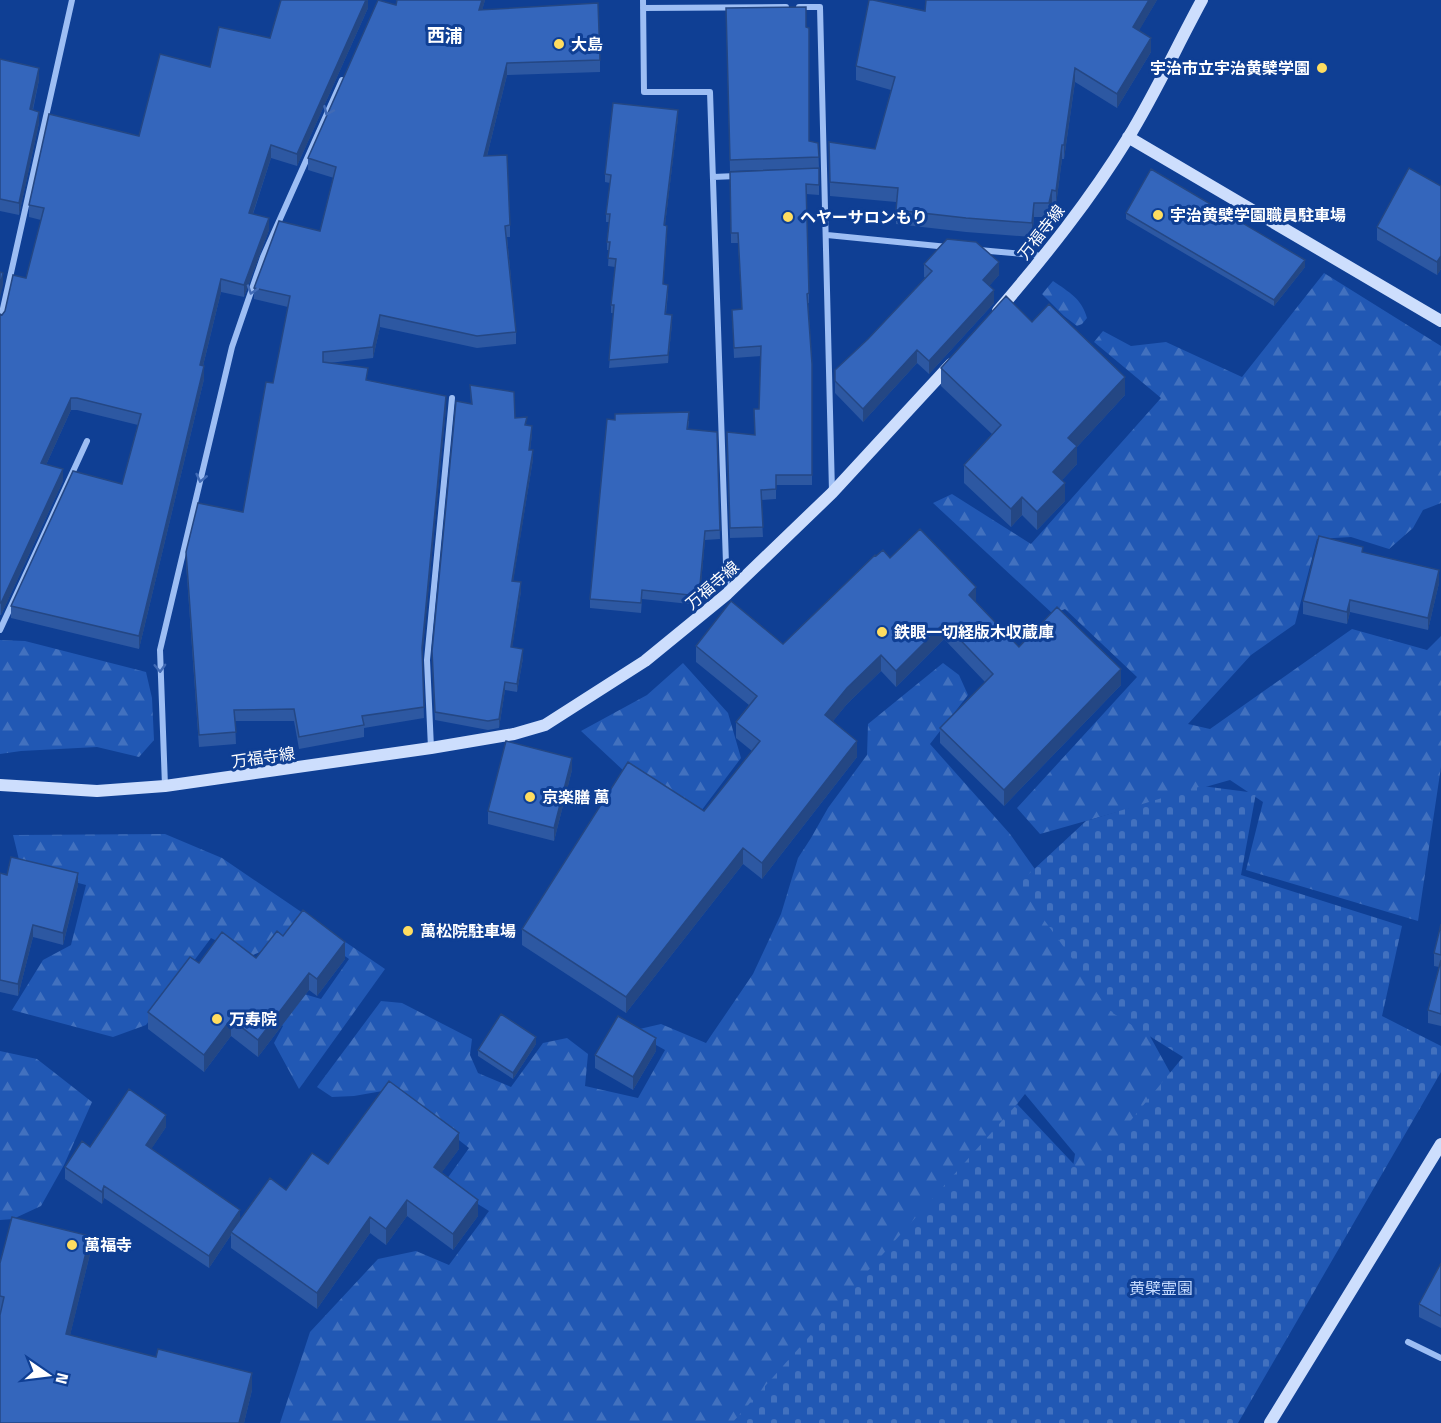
<svg xmlns="http://www.w3.org/2000/svg" width="1441" height="1423" font-family="'Titillium Web','Noto Sans JP',sans-serif">
<style>
.forest{fill:url(#forest-firs)}
.cemetery{fill:url(#cemetery-stones)}
.lines{fill:none;stroke-linecap:round;stroke-linejoin:round}
.street{stroke:#9dbef4;stroke-width:6}
.secondary{stroke:#cddefd;stroke-width:12}
.wall{fill:#2d58a2}
.shaded-wall{fill:#244784}
.building{fill:#3466bc;stroke:#244784;stroke-width:1.5}
.oneway{stroke:#416bb6}
.poi-dot{fill:#ffdd60;stroke:#0f3f94;stroke-width:2}
.labels{text-anchor:middle;dominant-baseline:central;stroke-width:6;stroke-linejoin:round;paint-order:stroke}
.poi-label{font-size:16px;font-weight:bold;fill:#fff;stroke:#0f3f94;text-anchor:start}
.street-label{font-size:16px;fill:#fff;stroke:#0f3f94}
.park-label{font-size:16px;fill:#c5dafe;stroke:#0f3f94}
.neighbourhood-label{font-size:18px;font-weight:bold;fill:#fff;stroke:#0f3f94}
</style>
<defs>
<pattern id="forest-firs" width="22" height="20" patternUnits="userSpaceOnUse" patternTransform="scale(1.5)"><rect width="22" height="20" fill="#2158b4"/><path d="M5 1l3.5 6h-7zM16 11l3.5 6h-7z" fill="#4271bf"/></pattern>
<pattern id="cemetery-stones" width="16" height="16" patternUnits="userSpaceOnUse" patternTransform="scale(1.5)"><rect width="16" height="16" fill="#2158b4"/><path d="M2 7V4a2 2 0 0 1 4 0v3zM10 15v-3a2 2 0 0 1 4 0v3z" fill="#4271bf"/></pattern>
</defs>
<rect width="100%" height="100%" fill="#0f3f94"/>
<path class="forest" d="M1324,273l117,73v157l-18,7 -10,18 -24,21 -38,-12 -34,2 -22,85 -44,31 -63,69 22,5 142,-100 75,21 14,-14v131l-23,154 -172,-51 17,-68 -33,-22 -190,54 -23,-26 120,-131 -72,-68 -12,5 -120,-111 19,-9 79,50 130,-146 -67,-56 9,-11 28,15 35,-4 76,35z
M1053,281c16,11 29,18 34,37l-5,6 -5,2 -13,-10 -22,-22z
M0,640l25,1 121,31 6,26 2,42 -15,17 -42,-10 -76,4 -21,3z
M683,663l45,50 13,45 -46,61 -70,-47 -44,-41 66,-36z
M943,663l16,12 9,20 -38,49 80,90 126,177 41,74 -111,125 9,-56 -50,-60 -104,132 -120,197h-521l30,-91 68,-73 38,-8 33,14 40,-54 -45,-28 25,-35 -75,-59 -40,7 -22,1 -15,-10 64,-86 21,2 70,36 -2,16 8,18 33,14 32,-44 24,-5 21,16 -3,32 53,12 27,-48 -34,-19 30,-7 45,19 47,-69 28,-60 17,-56 13,-20 17,-30 39,-53 1,-31z
M165,834l57,24 163,111 -86,120 -25,-46 9,-17 -18,-13 29,-22 27,8 28,-40 -49,-35 -16,18 -36,15 -37,-19 -65,87 -33,12 -101,-27 31,-50 28,-15 15,-60 -65,-17 -8,-33z
M0,1051l37,8 55,43 -28,63 -23,41 -28,13 -13,1z"/>
<path class="cemetery" d="M1202,786l54,7 -15,82 161,51 -20,90 59,30v26l-203,351h-506l285,-319 68,72 98,-119 -72,-45 -93,-128 68,-63z"/>
<g class="lines">
<path class="street" d="M643,0l1,92h66l17,501
M799,7h21l12,485
M643,8l143,-1
M713,177l23,-1
M827,235l121,12
M979,250l65,6
M0,322l72,-322
M0,630l87,-189
M431,748l-4,-88 25,-262
M165,786l-5,-136 72,-303 31,-90 79,-177
M1408,1342l33,16"/>
<path class="secondary" d="M1128,137l313,184
M998,311c47,-55 92,-111 130,-173 27,-44 49,-92 74,-138
M0,785l97,6 68,-5 266,-38 83,-14 31,-9 100,-64 82,-67 105,-101 119,-129
M1270,1423l171,-279"/>
</g>
<path class="wall" d="M368,0v8l-71,158 -26,-8 -18,56 16,16 -25,67 -23,-5 -18,74 1,13 -65,270 -128,-31v-12l111,-122 16,-59 -61,-15h-6l-25,55 17,16 -62,134h-1v-301l2,1 3,-4 21,-33 15,-58 -12,-3v-12l110,-69 71,-69 60,-29z
M397,0h88l-3,10 118,50v12l-93,3 -20,81 23,69v12h-3l9,95v12l-39,4 -97,-21 -7,31 -44,5 39,17 78,28 -24,248 2,62 -60,10v9l-65,12 -5,-28h-59l1,23 -37,3 -13,-184v-11l57,-40 30,-129 15,-76 -34,-8v-11l66,-57 14,-53 -26,-8v-12l88,-153z
M1157,0l-18,30 12,22 -34,56 -42,-26 -11,77h-2l-6,46 -4,-1 -3,13h-15l-2,20 -66,-5 -70,-8v-22l-66,-6 -1,-54 46,7 16,-59 -35,-10v-14l69,-55z
M726,8l83,133 9,2 1,25 -89,3z
M0,59l39,21 -6,30 6,13 -20,92 -19,-4z
M678,118l-13,107 2,9 -4,50 5,9 -2,21 6,9 -4,40 -59,5 5,-55h-3v-8l4,-38 -7,-1 1,-16h-2v-8l2,-20h-3v-8l4,-31 -5,-1v-8z
M819,168v27l-13,-1 3,99v10h-1l4,61v121h-36v14l-15,1 2,37 -33,1 -3,-96 28,-7 4,-26 2,-53 -27,2 -2,-48 10,-1 -4,-66h-7l-1,-71z
M1441,186v83l-4,6 -60,-35v-13z
M1126,213l179,54 -31,39 -148,-87z
M924,264l75,11 -10,11 5,17 -65,71 -12,-11 -54,59 -28,-29v-23l33,-31 58,-61 -2,-1z
M1032,322l93,73 -48,52v17l-15,16 3,21 -28,29 -15,-15 -11,12 -47,-44v-18l28,-31 -51,-48v-18z
M470,385l57,40 5,9 -2,16 3,9 -20,122 8,10 -9,56 11,11 -6,34 -12,-2 -6,38 -11,2 -53,-10 -3,-60 39,-256z
M615,420l74,1 -1,8 29,3 3,107 -15,1 -6,65 -57,-6 -1,14 -51,-5v-9z
M1363,552l76,31 -11,47 -78,-18 -3,12 -44,-10v-13z
M876,556l14,2 86,44 43,45 102,38 -117,121 -64,-63v-15l45,-46 -41,-43 -48,48 -15,-16 -34,33 -14,17 24,36 -95,122 -19,-15 -117,149 -104,-68v-16l182,-118 48,-60 -16,-13v-16l13,-17 -53,-43v-16l87,-2z
M572,770l-18,71 -66,-17v-13z
M0,873l78,12 -15,60 -30,-8 -15,59 -18,-4z
M1441,924v102l-13,-3v-13l11,-43 -5,-1v-13z
M283,936l62,23 -28,37 -8,-6 -51,67 -27,-21 -27,36 -56,-43v-17l51,-49 57,-5z
M536,1044l-23,35 -35,-23v-6z
M656,1051l-23,39 -38,-22v-13z
M166,1127l-15,22 89,71 46,-30 42,-26 131,-15 -18,24 37,43 -25,34 -46,-34 -21,29 -16,-12 -53,76 -86,-61v-13l-22,33 -105,-70 -2,6 -37,-25v-12l25,-20z
M90,1254l-20,81 182,55 -8,33h-244v-160z
M1441,1263v65l-22,-11v-13z"/>
<path class="shaded-wall" d="M366,0h2v8l-71,158v-12z
M482,0h3l-6,22v-12z
M1149,0h8l-24,41v-14z
M1151,38v14l-34,56v-14z
M507,63v12l-23,93v-12z
M39,68v12l-9,41v-12z
M1075,68v14l-11,77v-14z
M678,110v8l-14,115v-8z
M39,112v11l-20,92v-12z
M271,145v13l-22,67v-12z
M1062,145v14l-6,46v-14z
M1052,190v14l-3,13v-14z
M1034,203v14l-2,20v-14z
M269,218v12l-25,67v-12z
M1441,256v13l-4,6v-13z
M1305,260v7l-31,39v-6z
M999,262v13l-16,18v-13z
M3,273v12l-3,13v-12z
M221,279v13l-21,86v-13z
M994,290v13l-65,71v-13z
M380,315v12l-7,31v-11z
M672,315v8l-4,40v-8z
M917,350v13l-54,59v-13z
M204,366v13l-65,270v-13z
M1125,377v18l-48,52v17l-24,26v-18l15,-34z
M446,396v12l-24,252v-12z
M71,398v12l-30,66v-13z
M532,426v8l-3,24v-8z
M533,450v9l-21,130v-8z
M63,469v12l-62,134v-12z
M1065,483v18l-28,29v-18z
M1022,497v18l-11,12v-18z
M705,531v9l-6,65v-9z
M1439,570v13l-11,47v-12z
M521,582v9l-10,65v-9z
M976,587v16l-7,-8z
M1350,600v12l-3,12v-12z
M944,623v16l-48,48v-16z
M523,649v9l-6,34v-8z
M881,655v16l-34,33 -22,27v-16l22,-27z
M1121,669v16l-117,121v-16z
M505,682v8l-6,38v-9z
M857,741v16l-95,122v-16z
M572,758v12l-18,71v-13z
M743,848v16l-117,149v-16z
M78,873v12l-15,60v-12z
M33,925v12l-15,59v-12z
M345,942v17l-28,37v-17z
M309,973v17l-51,67v-17z
M231,1019v17l-27,36v-17z
M536,1037v7l-23,35v-6z
M656,1038v13l-23,39v-13z
M166,1115v12l-20,30v-12z
M459,1133v16l-25,34v-16z
M104,1186v12l-2,6v-12z
M407,1200v16l-21,29v-16z
M478,1200v16l-25,34v-16z
M240,1210v11l-9,11v3l-22,33v-12z
M370,1217v16l-53,76v-16z
M90,1236v18l-24,98v-18z
M252,1373v17l-8,33h-5z"/>
<path class="building" d="M281,0h85l-69,154 -26,-9 -22,68 20,5 -25,67 -23,-6 -21,86 4,1 -65,270 -128,-30 62,-135 49,13 19,-70 -64,-16h-6l-30,65 22,6 -62,134h-1v-289l2,1 3,-4 8,-36 13,3 18,-70 -15,-3 20,-91 90,22 21,-82 50,13 9,-40 51,11z
M378,0l18,5 1,-5h85l-3,10 119,-7 2,57 -93,3 -23,93 23,-1 3,70 -5,1 11,106 -39,4 -97,-21 -7,32 -50,5v10l45,6 -2,12 80,16 -24,252 2,59 -62,9 2,9 -65,12 -5,-28 -60,1 2,22 -37,3 -13,-183 12,-49 45,9 23,-130 7,1 17,-87 -36,-8 25,-67 41,10 16,-64 -28,-9z
M869,0h4l52,11 1,-11h223l-16,27 18,11 -34,56 -42,-26 -11,77h-2l-6,46 -4,-1 -3,13h-15l-2,20 -66,-5 -70,-8 2,-22 -68,-6 -1,-40 46,7 20,-72 -39,-11z
M806,7v20l3,1v113l9,2 1,14 -89,3 -4,-152z
M0,59l39,9 -9,41 9,3 -20,91 -19,-4z
M613,103l65,7 -14,115 3,1 -4,58 5,1 -3,29 7,1 -4,40 -59,5 5,-55h-3l5,-46 -8,-1 2,-16h-3l3,-28h-4l5,-39 -6,-1z
M819,168v17l-13,-1 3,109 -2,1 5,70v111h-36v14l-15,1 2,37 -33,1 -3,-96 28,3 -1,-26h5l2,-63 -27,2 -2,-38 10,-1 -4,-76h-7l-1,-61z
M1409,168l32,18v70l-4,6 -60,-35z
M1151,169l154,91 -31,40 -148,-87z
M947,239l29,3 23,20 -16,18 11,10 -65,71 -12,-11 -54,59 -28,-28v-11l33,-31 64,-68 -8,-7z
M0,272l3,1 -3,13z
M1006,296l26,26 17,-18 76,73 -57,61 9,8 -24,26 12,11 -28,29 -15,-15 -11,12 -47,-44 37,-40 -60,-57z
M470,385l44,7 1,26 12,-1 -2,8 7,1 -3,24h4l-21,131 9,1 -10,65 12,2 -6,35 -12,-2 -6,37 -11,2 -53,-9 -3,-61 24,-250 16,3z
M689,412l-2,17 30,3 3,98 -15,1 -6,65 -57,-6 -1,13 -51,-4 17,-180 8,1v-6z
M920,529l56,58 -7,8 50,52 38,-40 64,62 -117,121 -64,-62 53,-54 -49,-51 -48,48 -15,-16 -34,33 -22,27 32,26 -95,122 -19,-15 -117,149 -104,-68 106,-167 76,49 56,-70 -24,-19 21,-26 -61,-50 35,-45 52,43 92,-89 1,1 7,-6 7,8z
M1319,536l44,11 -1,5 77,18 -11,48 -78,-18 -3,12 -44,-11z
M506,741l66,17 -18,70 -66,-17z
M11,857l67,16 -15,60 -30,-8 -15,59 -18,-4v-107l7,2z
M303,910l42,32 -28,37 -8,-6 -51,67 -27,-21 -27,36 -56,-43 42,-55 9,6 23,-31 34,26 21,-27 6,5z
M1441,924v31l-7,-2z
M1441,960v54l-13,-4z
M501,1014l35,23 -23,36 -35,-23z
M618,1016l38,22 -23,39 -38,-22z
M389,1081l70,52 -25,34 44,33 -25,34 -46,-34 -21,29 -16,-12 -53,76 -86,-61 39,-54 16,12 26,-37 16,11z
M129,1089l37,26 -20,30 94,65 -31,46 -105,-70 -2,6 -37,-25 17,-26 8,6z
M12,1217l78,19 -24,98 90,23 2,-8 94,24 -13,50h-239v-108l4,-18 -4,-1v-33z
M1441,1263v53l-22,-12z"/>
<defs><path id="oneway-chevron" d="M-2-3.5L2.5 0L-2 3.5" fill="none" stroke-width="1.6" stroke-linecap="round" stroke-linejoin="round" transform="scale(1.5)"/></defs>
<g class="oneway">
<use href="#oneway-chevron" transform="translate(328 111) rotate(114)"/>
<use href="#oneway-chevron" transform="translate(252 290) rotate(108)"/>
<use href="#oneway-chevron" transform="translate(201 478) rotate(103)"/>
<use href="#oneway-chevron" transform="translate(160 668) rotate(88)"/>
</g>
<g class="poi-dot">
<circle cx="559" cy="44" r="6"/>
<circle cx="1322" cy="68" r="6"/>
<circle cx="1158" cy="215" r="6"/>
<circle cx="788" cy="217" r="6"/>
<circle cx="882" cy="632" r="6"/>
<circle cx="530" cy="797" r="6"/>
<circle cx="408" cy="931" r="6"/>
<circle cx="217" cy="1019" r="6"/>
<circle cx="72" cy="1245" r="6"/>
</g>
<g class="labels">
<g class="poi-label">
<text x="571" y="44">大島</text>
<text x="1310" y="68" text-anchor="end">宇治市立宇治黄檗学園</text>
<text x="1170" y="215">宇治黄檗学園職員駐車場</text>
<text x="800" y="217">ヘヤーサロンもり</text>
<text x="894" y="632">鉄眼一切経版木収蔵庫</text>
<text x="542" y="797">京楽膳 萬</text>
<text x="420" y="931">萬松院駐車場</text>
<text x="229" y="1019">万寿院</text>
<text x="84" y="1245">萬福寺</text>
</g>
<g class="street-label">
<text transform="translate(1041 232) rotate(-52)">万福寺線</text>
<text transform="translate(712 585) rotate(-41)">万福寺線</text>
<text transform="translate(263 757) rotate(-8)">万福寺線</text>
</g>
<g class="park-label">
<text x="1161" y="1288">黄檗霊園</text>
</g>
<g class="neighbourhood-label">
<text x="445" y="35">西浦</text>
</g>
</g>
<g transform="translate(48 1375) rotate(104)" stroke="#0f3f94" stroke-width="4.5" paint-order="stroke">
<path d="M0-4.5L10 22L0 15L-10 22Z" fill="#ffffff"/>
<text y="-9" font-size="16" font-weight="bold" text-anchor="middle" fill="#ffffff">N</text>
</g>
</svg>
